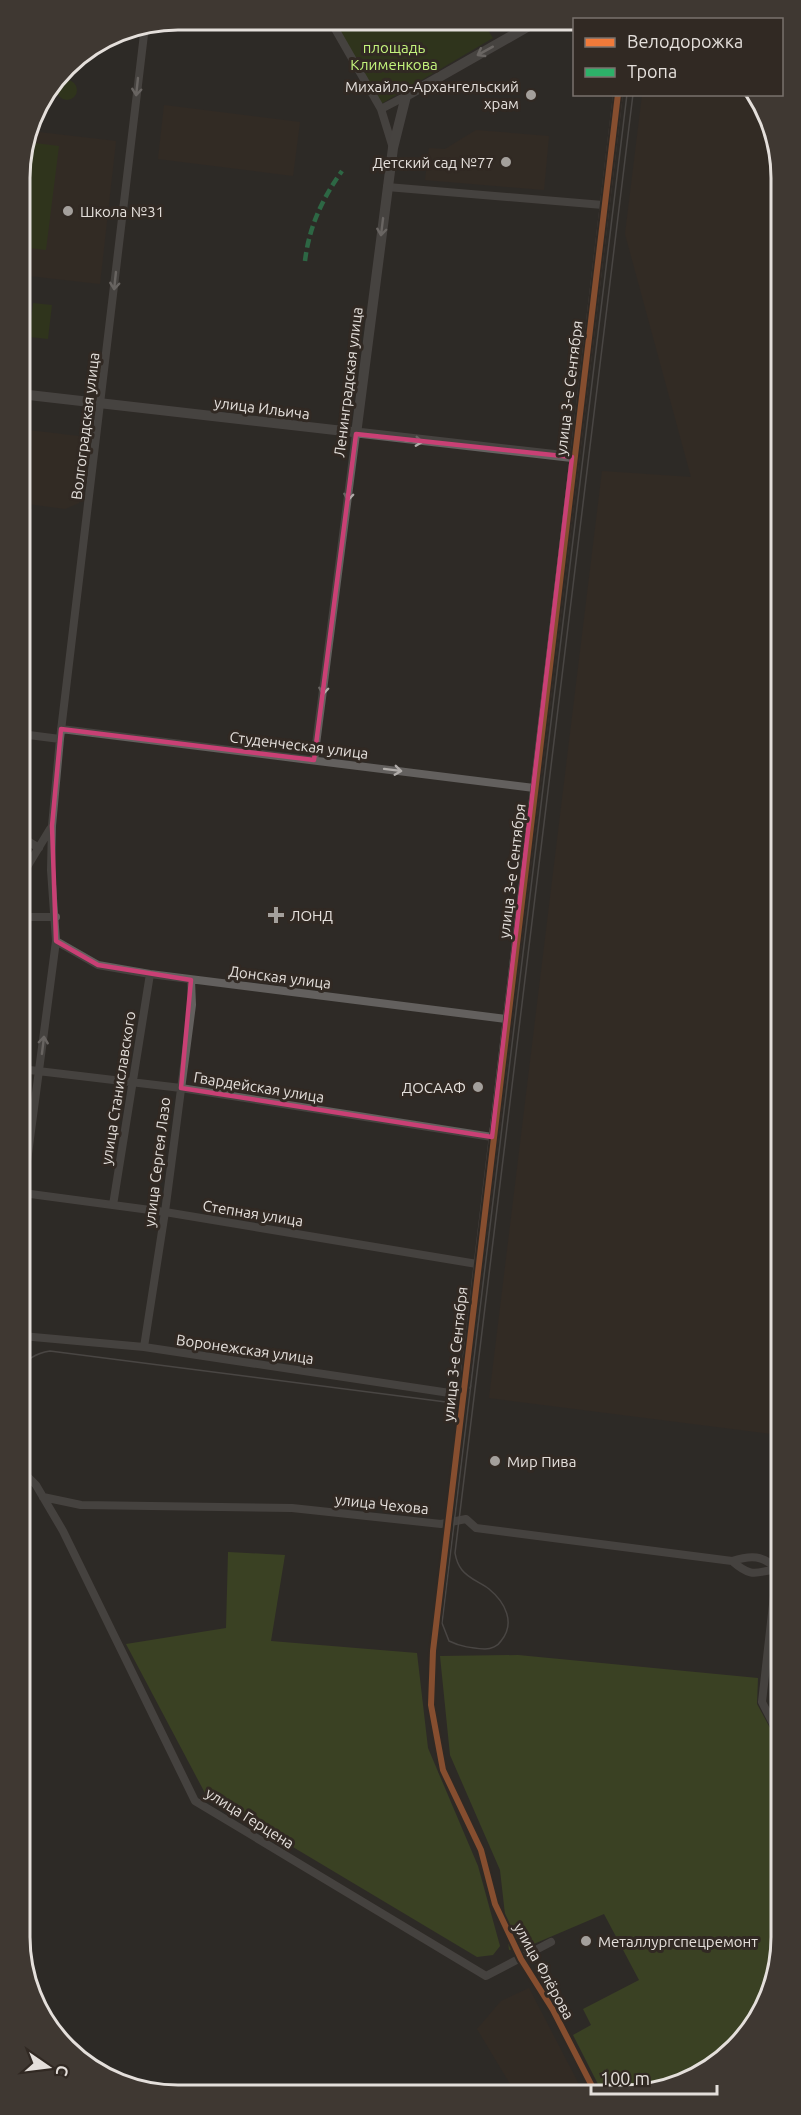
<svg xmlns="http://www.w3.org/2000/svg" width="801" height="2115" font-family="Ubuntu,sans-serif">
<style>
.built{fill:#382d23}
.green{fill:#314011}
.forest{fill:#495e21}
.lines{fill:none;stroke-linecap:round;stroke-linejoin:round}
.street{stroke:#63605e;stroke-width:8}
.secondary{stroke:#656261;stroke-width:10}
.tram{stroke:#6a6867;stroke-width:1.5}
.quiet{stroke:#2db169;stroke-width:4.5;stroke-dasharray:9 4.5;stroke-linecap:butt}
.cycleway-casing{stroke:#312923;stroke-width:10}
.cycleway{stroke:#f17a3a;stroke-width:6}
.oneway{stroke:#b1adaa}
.oneway2{stroke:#b0aca9}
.marked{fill:none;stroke:#c94075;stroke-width:4.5;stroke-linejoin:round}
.poi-dot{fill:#a4a09c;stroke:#312923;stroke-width:2}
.labels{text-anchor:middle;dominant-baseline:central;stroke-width:6;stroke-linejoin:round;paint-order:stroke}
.park-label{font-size:15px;fill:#c3f37c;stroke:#312923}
.poi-label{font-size:15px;fill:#e4dfdb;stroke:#312923;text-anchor:start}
.street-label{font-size:15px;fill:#e4dfdb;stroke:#312923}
.rim{fill:none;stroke:#e4dfdb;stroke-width:3}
</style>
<rect width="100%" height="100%" fill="#2e2a26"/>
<path class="built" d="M642,95h108l28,52 2,1288 -291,-37 113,-927 89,6 -66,-243z
M164,105l136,17 -7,54 -135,-17z
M476,130l73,6 -5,54 -119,-10 4,-32 16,1z
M30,131l86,10 -16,143 -80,-9v-108z
M20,429l67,8 -8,66 -14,6 -45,-6z
M529,1988l54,104h-68l-38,-63 24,-28z"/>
<path class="green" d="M332,21l151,1 10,16 -112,66z
M57 90a10 10 0 1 1 20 0a10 10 0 1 1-20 0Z
M27,142l32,4 -13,104 -26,-3v-80z
M33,303l19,2 -4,34 -19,-2z"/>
<path class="forest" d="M228,1552l57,3 -14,86 146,12 11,95 50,118 22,80 -7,9 -16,2 -271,-162 -80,-151 100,-16z
M518,1655l240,23 -1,26 24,44v199l-11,50 -28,44 -40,33 -48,18h-52l-29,-57 18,-10 -8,-16 56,-29 -35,-66 -75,32 -20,4 -9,-80 -50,-115 -10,-99z"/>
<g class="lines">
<path class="street" d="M330,20l51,89 12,39
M135,28l9,1 8,-4
M381,109l25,-13
M387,187l216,18
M61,729l473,59
M21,734l39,5
M314,760l42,-326
M21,837l18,11
M21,877l29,-48
M21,917h35
M56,941l42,24 52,9 356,45
M21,1069l160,19 311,49
M23,1193l142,19 312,52
M113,1205l37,-231
M21,1207l35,-266 -5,-71 1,-44 8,-87 85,-713
M22,1336l122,11 319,48 -30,256 -2,54 12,65 38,80 14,54 26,55 32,51 42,82
M144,1347l21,-135 27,-207 -1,-25
M22,1471l14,14 27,46 132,270 291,175 65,-34
M43,1497l38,8 211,3 149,16 25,-5 10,9 256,33c23,20 25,9 49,8
M732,1561c19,-6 31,-6 45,8l-15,133 19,37"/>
<path class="secondary" d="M20,394l552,63
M356,434l37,-286 13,-52 130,-74
M463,1395l155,-1301"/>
<path class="tram" d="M627,94l-185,1529 7,18c12,6 23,7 36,8 6,0 13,-3 16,-8 15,-18 4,-39 -12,-52 -9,-7 -20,-10 -27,-19 -4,-5 -6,-11 -7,-17l178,-1459
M22,1369c5,-12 16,-16 28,-18l396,51 12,-3 13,-13"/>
<path class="quiet" d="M305,261c4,-34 17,-62 37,-90"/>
<g class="cycleway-casing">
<path id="cycleway" d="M595,2092l-42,-82 -32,-51 -26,-55 -14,-54 -38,-80 -12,-65 2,-54 185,-1557"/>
</g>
<use href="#cycleway" class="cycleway"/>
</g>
<defs><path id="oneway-shaft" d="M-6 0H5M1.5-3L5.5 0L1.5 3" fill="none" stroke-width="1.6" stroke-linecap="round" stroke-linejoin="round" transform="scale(1.5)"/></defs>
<g class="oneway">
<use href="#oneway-shaft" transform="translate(485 51) rotate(151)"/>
<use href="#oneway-shaft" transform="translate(382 227) rotate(97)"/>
<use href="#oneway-shaft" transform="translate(414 441) rotate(6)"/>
</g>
<g class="oneway2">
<use href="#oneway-shaft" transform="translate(137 87) rotate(96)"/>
<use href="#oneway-shaft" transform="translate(115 281) rotate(96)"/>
<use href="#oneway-shaft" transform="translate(349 492) rotate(97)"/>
<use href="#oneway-shaft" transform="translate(324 686) rotate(97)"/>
<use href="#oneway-shaft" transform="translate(393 770) rotate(7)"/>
<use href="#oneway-shaft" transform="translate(43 1045) rotate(-83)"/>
</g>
<path d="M0 0H801V2115H0ZM356,434l216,23 -80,680 -311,-49 10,-108 -93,-15 -42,-24 -4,-115 9,-97 253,31z" fill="#2e2a26" fill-opacity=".55" fill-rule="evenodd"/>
<path class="marked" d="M356,434l216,23 -80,680 -311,-49 10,-108 -93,-15 -42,-24 -4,-115 9,-97 253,31z"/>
<g class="poi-dot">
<circle cx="531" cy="95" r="6"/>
<circle cx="506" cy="162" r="6"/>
<circle cx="68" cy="211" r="6"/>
<path d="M273 906h6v6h6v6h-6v6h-6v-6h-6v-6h6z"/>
<circle cx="478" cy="1087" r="6"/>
<circle cx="495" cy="1461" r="6"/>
<circle cx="586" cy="1941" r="6"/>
</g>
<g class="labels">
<g class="park-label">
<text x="394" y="47">площадь<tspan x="394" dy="17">Клименкова</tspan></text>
</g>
<g class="poi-label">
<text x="519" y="86" text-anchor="end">Михайло-Архангельский<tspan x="519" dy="17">храм</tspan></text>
<text x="494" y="162" text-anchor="end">Детский сад №77</text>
<text x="80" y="211">Школа №31</text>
<text x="290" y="915">ЛОНД</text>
<text x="466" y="1087" text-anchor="end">ДОСААФ</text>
<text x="507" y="1461">Мир Пива</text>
<text x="598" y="1941">Металлургспецремонт</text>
</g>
<g class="street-label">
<text transform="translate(348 382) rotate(-83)">Ленинградская улица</text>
<text transform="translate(569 388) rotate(-83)">улица 3-е Сентября</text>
<text transform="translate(262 408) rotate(7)">улица Ильича</text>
<text transform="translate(85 426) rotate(-83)">Волгоградская улица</text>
<text transform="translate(299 745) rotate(7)">Студенческая улица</text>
<text transform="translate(512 871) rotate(-83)">улица 3-е Сентября</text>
<text transform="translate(280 977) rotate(7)">Донская улица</text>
<text transform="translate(259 1087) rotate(9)">Гвардейская улица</text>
<text transform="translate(118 1088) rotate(-81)">улица Станиславского</text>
<text transform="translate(157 1162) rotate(-83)">улица Сергея Лазо</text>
<text transform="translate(253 1213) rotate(9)">Степная улица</text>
<text transform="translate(245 1349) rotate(8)">Воронежская улица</text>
<text transform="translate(455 1354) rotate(-84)">улица 3-е Сентября</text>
<text transform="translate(382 1504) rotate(6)">улица Чехова</text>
<text transform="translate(250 1818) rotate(32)">улица Герцена</text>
<text transform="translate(544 1971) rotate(61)">улица Флёрова</text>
</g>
</g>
<path d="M0 0H801V2115H0ZM178 30H623A148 148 0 0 1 771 178V1937A148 148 0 0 1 623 2085H178A148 148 0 0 1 30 1937V178A148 148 0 0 1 178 30Z" fill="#3f3832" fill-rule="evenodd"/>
<path class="rim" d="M178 30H623A148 148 0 0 1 771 178V1937A148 148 0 0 1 623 2085H178A148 148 0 0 1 30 1937V178A148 148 0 0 1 178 30Z"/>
<rect x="573" y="18" width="210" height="78" fill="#312923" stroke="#79726d" stroke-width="1.5"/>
<rect x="585" y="38" width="30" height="9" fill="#f17a3a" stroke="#79726d" stroke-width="1.5"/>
<text x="627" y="48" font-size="18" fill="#e4dfdb">Велодорожка</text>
<rect x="585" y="68" width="30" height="9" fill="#2db169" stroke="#79726d" stroke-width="1.5"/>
<text x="627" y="78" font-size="18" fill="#e4dfdb">Тропа</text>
<g transform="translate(48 2067) rotate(104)" stroke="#312923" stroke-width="4.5" paint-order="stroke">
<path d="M0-4.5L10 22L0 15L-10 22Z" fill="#e4dfdb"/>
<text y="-9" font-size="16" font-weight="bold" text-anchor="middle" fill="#e4dfdb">С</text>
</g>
<path d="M591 2085v9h126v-9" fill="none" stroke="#e4dfdb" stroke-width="3"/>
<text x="600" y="2085" font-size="18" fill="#e4dfdb" stroke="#312923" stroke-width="4.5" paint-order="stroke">100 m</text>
</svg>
